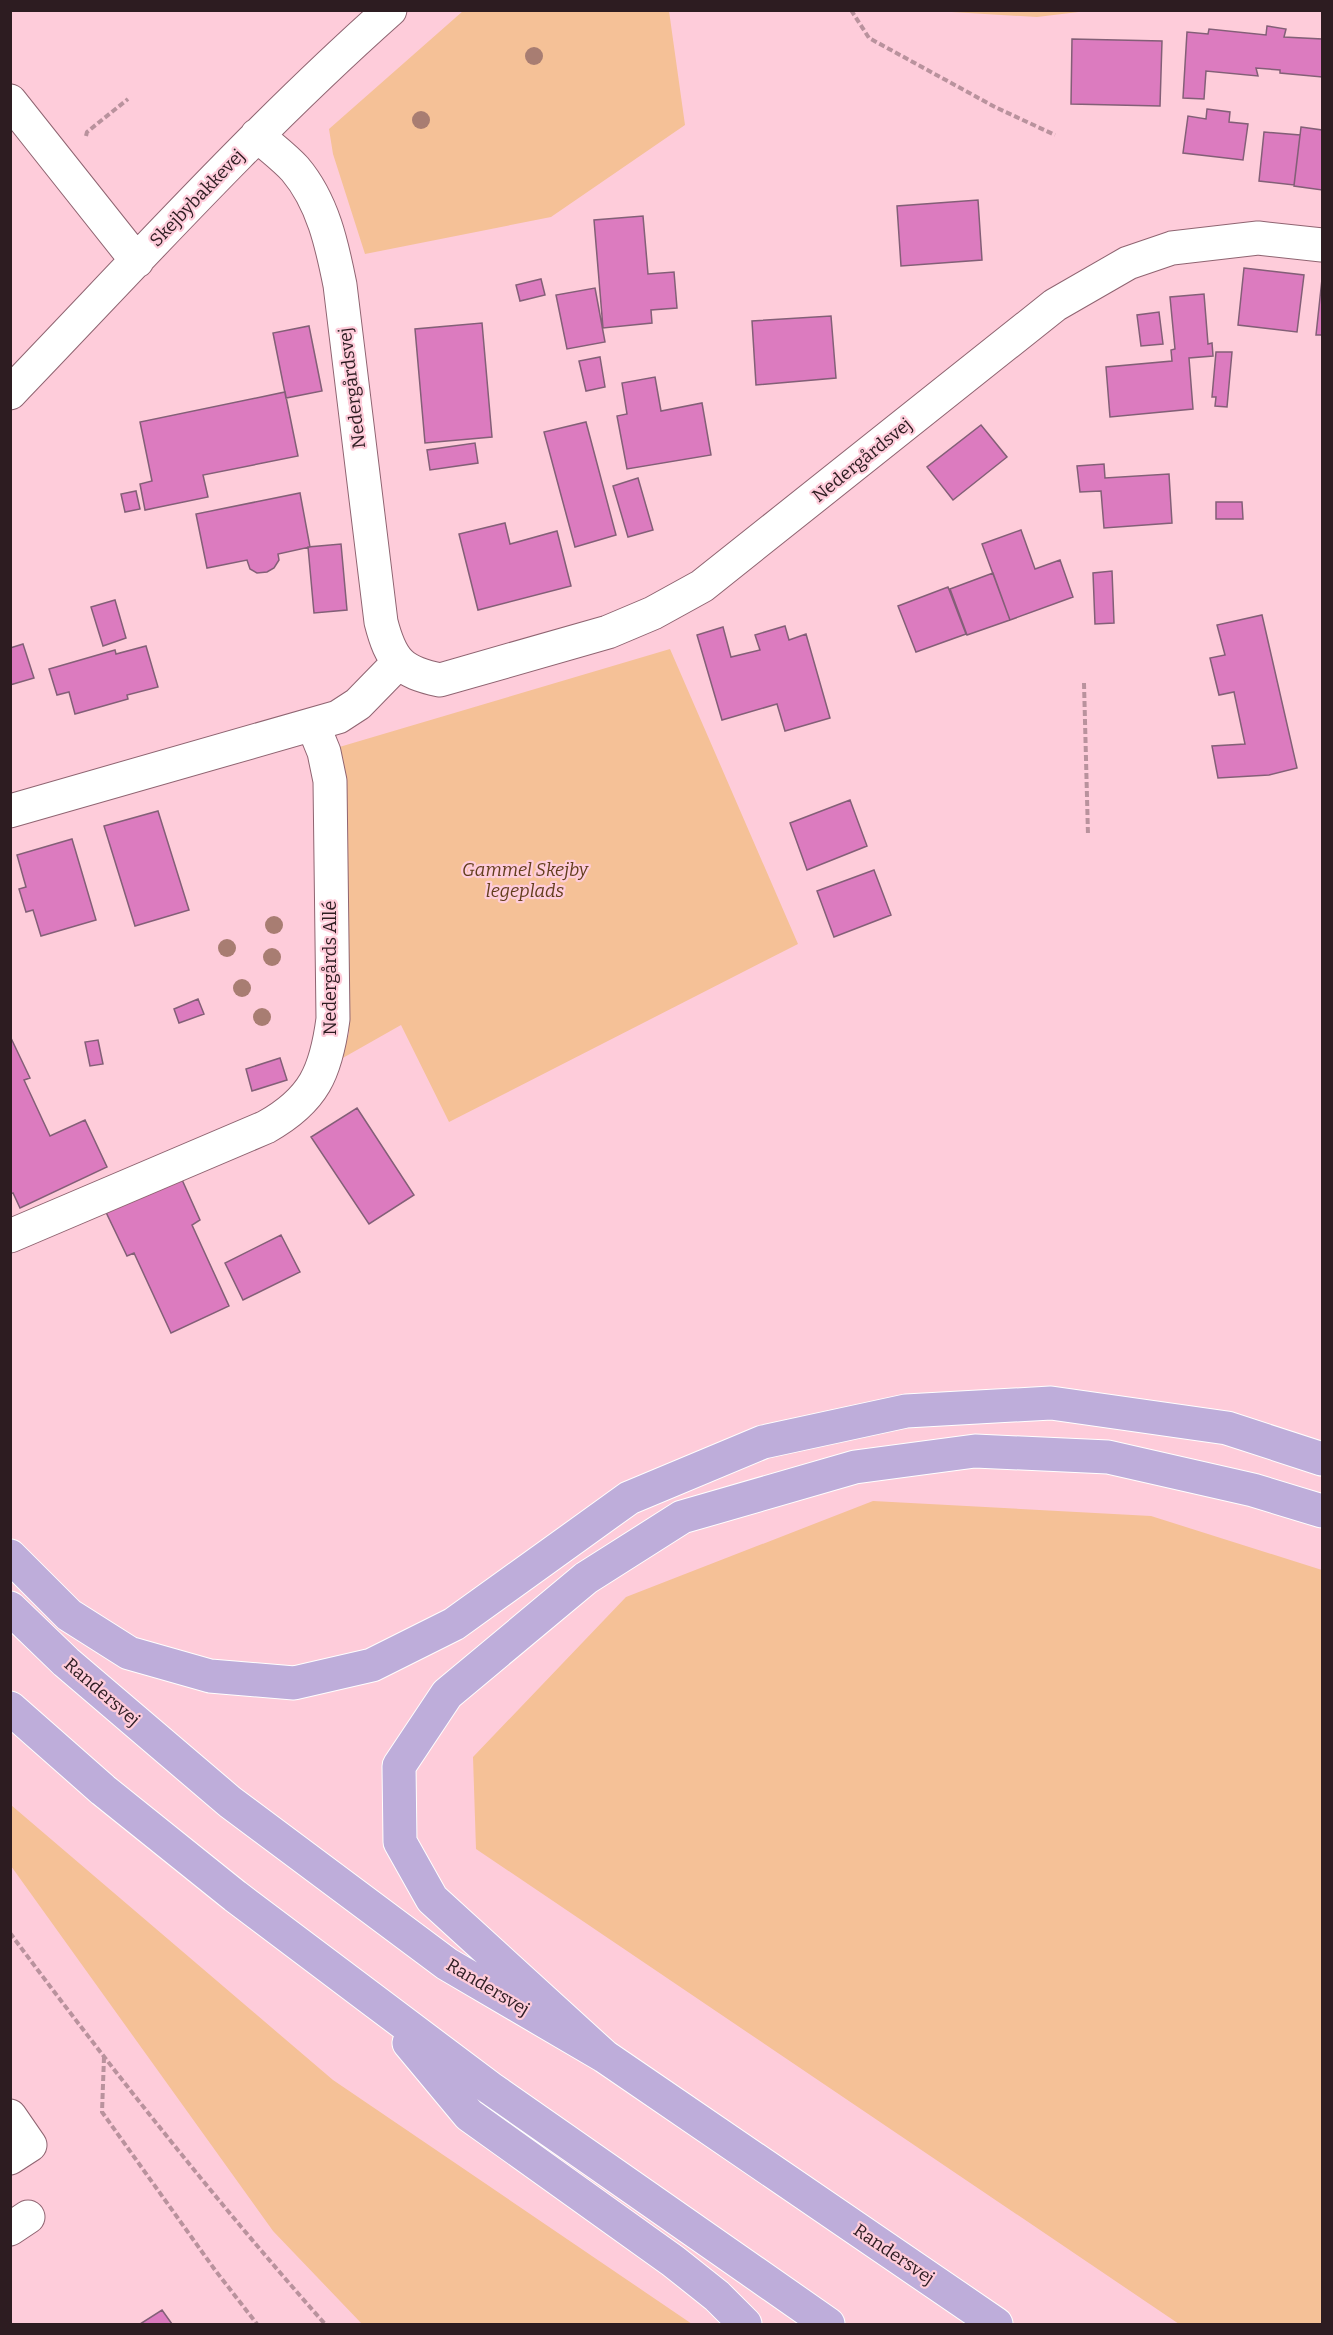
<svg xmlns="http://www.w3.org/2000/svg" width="1333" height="2335" font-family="Bitter,serif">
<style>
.green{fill:#f5c197}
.building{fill:#dc7bbf;stroke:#835f77;stroke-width:1.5}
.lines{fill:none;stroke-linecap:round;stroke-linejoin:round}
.minor-casing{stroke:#8f6471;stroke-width:35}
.major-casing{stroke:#fff;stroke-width:35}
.path{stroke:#b9929d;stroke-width:4;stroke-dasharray:6 3;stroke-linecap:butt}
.minor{stroke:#fff;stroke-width:33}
.major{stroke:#beadda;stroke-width:33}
.tree{fill:#a87d72}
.labels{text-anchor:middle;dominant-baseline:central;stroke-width:4.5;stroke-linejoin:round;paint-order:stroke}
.street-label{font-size:18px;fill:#2d1c21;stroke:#feccda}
.park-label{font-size:18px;font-style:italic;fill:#623d1c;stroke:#feccda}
</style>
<rect width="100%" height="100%" fill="#feccda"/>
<path class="green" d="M463,11h206l16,114 -134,92 -186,37 -32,-100 -4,-25z
M935,11l152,-1v1l-50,6z
M670,649l128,295 -349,178 -48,-97 -60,34 8,-26 -9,-261 -4,-24z
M873,1501l278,15 171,54v754h-143l-703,-475 -3,-92 153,-160z
M11,1805l322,275 359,244h-330l-89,-93 -262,-365z"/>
<path class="building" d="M1267,26l19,3 -2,8 38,2v38l-42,-4v-3l-24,-2 2,8 -52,-5 -2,28 -21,-1 4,-66 21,2 1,-5 57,6z
M1072,39l90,2 -2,65 -89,-2z
M1207,109l23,3 -1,10 19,2 -5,36 -60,-7 5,-37 18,3z
M1301,127l21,3v60l-28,-4z
M1264,132l36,3 -6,50 -35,-4z
M978,200l4,60 -81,6 -4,-60z
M643,216l5,58 26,-2 3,36 -26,2 1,13 -49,5 -9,-108z
M1244,268l60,7 -7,57 -59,-7z
M541,279l4,16 -25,6 -4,-16z
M1322,279v56h-6z
M595,288l10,54 -38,7 -11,-54z
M1204,294l4,50 4,-1 1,13 -24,2 4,51 -83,8 -4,-50 66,-6 -1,-11 4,-1 -5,-52z
M1159,312l4,32 -22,2 -4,-31z
M831,316l5,62 -80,7 -4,-64z
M482,323l10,114 -67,6 -10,-114z
M309,326l13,65 -36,7 -13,-65z
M1216,352h16l-5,55 -12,-1 1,-9h-4z
M600,357l5,30 -19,4 -7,-30z
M655,377l6,34 41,-8 9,52 -84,14 -10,-53 10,-2 -5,-31z
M285,392l13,64 -95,19 5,22 -63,13 -5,-26 12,-3 -12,-59z
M586,422l30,113 -41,12 -31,-115z
M981,425l26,32 -54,43 -26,-33z
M475,443l3,20 -48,7 -3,-20z
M1104,464l1,14 64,-4 3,49 -68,5 -3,-37 -21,1 -3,-26z
M638,478l15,52 -25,7 -15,-51z
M136,491l4,18 -15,3 -4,-18z
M300,493l10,54 -32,7 1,6 -5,8 -7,4 -10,1 -7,-4 -3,-9 -40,8 -11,-54z
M1216,502h26l1,17h-27z
M505,523l5,21 47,-13 14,55 -93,24 -19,-76z
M1021,530l14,39 25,-9 13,37 -63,23 -28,-76z
M341,544l6,66 -33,3 -6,-66z
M1112,571l2,52 -19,1 -2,-51z
M993,573l17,47 -43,15 -17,-46z
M948,587l18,47 -50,18 -18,-46z
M115,600l11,38 -23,8 -12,-39z
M1262,615l35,153 -28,7 -51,3 -6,-32 33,-2 -11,-52 -15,3 -9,-37 15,-3 -8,-30z
M785,626l4,14 17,-6 24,84 -45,13 -8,-27 -55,16 -25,-85 26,-8 8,30 29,-7 -5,-15z
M23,644l11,34 -24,7v-37z
M146,646l12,41 -31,8 1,4 -53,15 -6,-22 -12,3 -8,-26 66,-19 1,4z
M850,800l17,46 -60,24 -17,-47z
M158,811l31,99 -54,16 -31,-100z
M72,839l24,81 -55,16 -8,-26 -7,2 -7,-23 7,-2 -9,-32z
M874,870l17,45 -57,22 -17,-46z
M198,999l6,15 -25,9 -5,-14z
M10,1036l20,42 -6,2 26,56 35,-16 22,47 -87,41 -7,-15 -3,1z
M98,1040l5,24 -13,2 -5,-24z
M280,1058l7,22 -35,11 -6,-22z
M357,1108l57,87 -45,29 -58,-87z
M179,1173l21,47 -8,5 37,81 -58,27 -37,-80 -7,3 -23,-48z
M281,1235l19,37 -57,28 -18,-37z
M162,2310l10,14h-32z"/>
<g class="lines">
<g class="minor-casing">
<path id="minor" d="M10,101l127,160
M257,135c12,11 27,22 38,34 28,33 37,76 45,116l41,337c10,39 20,50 59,58l168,-48 45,-19 49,-27 353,-281 73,-42 44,-15 86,-10 64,7
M10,393c125,-130 245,-263 380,-383
M10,811l328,-94 20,-13 40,-41
M10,1236l256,-109c48,-27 60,-55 67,-108l-3,-238 -6,-29 -11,-27
M10,2116l20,29 -20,13
M10,2229l18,-12"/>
</g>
<g class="major-casing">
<path id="major" d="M10,1556l59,59 60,38 81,23 84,7 78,-18 82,-41 175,-126 134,-56 143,-31 145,-8 176,25 95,31
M10,1608l56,54 164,140 217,162 157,92 392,268
M10,1708l93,82 132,106 138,104 117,88 338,236
M409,2043l60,72 204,146 44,35 28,28
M604,2056l-172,-157 -32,-57 -1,-76 48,-72 139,-116 96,-61 173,-50 120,-16 133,6 145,33 69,21"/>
</g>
<path class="path" d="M851,10l18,28 126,69 60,28
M86,136l1,-4 41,-33
M1084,683l4,152
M10,1933c100,134 204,266 315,391
M104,2057l-2,55 113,158 42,54"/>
<use href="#minor" class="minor"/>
<use href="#major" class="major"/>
</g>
<g class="tree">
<circle cx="534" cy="56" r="9"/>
<circle cx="421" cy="120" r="9"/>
<circle cx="274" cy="925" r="9"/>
<circle cx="227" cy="948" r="9"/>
<circle cx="272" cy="957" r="9"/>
<circle cx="242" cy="988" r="9"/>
<circle cx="262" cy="1017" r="9"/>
</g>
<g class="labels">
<g class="street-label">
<text transform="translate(197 198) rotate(-46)">Skejbybakkevej</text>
<text transform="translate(352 388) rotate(-97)">Nedergårdsvej</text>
<text transform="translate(862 460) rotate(-39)">Nedergårdsvej</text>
<text transform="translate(330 968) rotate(-90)">Nedergårds Allé</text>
<text transform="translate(102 1692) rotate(41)">Randersvej</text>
<text transform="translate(488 1987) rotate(31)">Randersvej</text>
<text transform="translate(894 2254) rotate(34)">Randersvej</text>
</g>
<g class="park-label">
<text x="525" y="870">Gammel Skejby<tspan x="525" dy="21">legeplads</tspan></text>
</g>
</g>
<rect width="1333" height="2335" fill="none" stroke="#2d1c21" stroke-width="24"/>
</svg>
